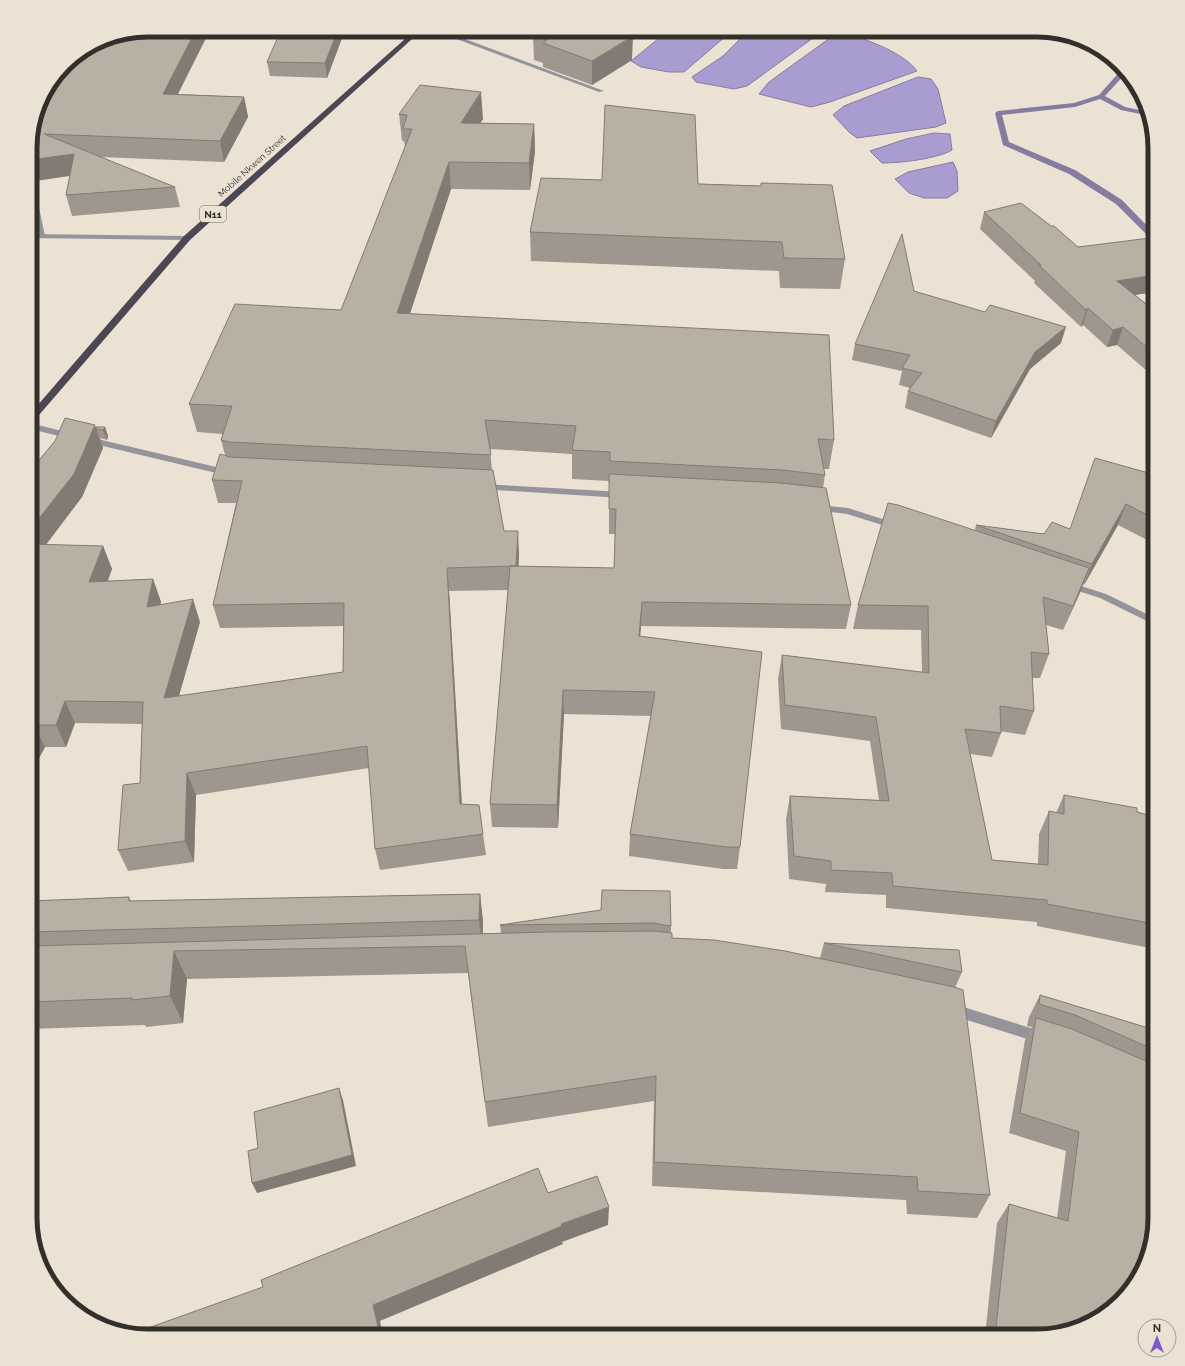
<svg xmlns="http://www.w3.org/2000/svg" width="1185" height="1366" font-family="Raleway,sans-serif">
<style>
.water{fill:#a99cd1;stroke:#867c9f}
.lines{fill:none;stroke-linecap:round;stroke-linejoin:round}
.stream{fill:#867c9f;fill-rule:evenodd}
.minor{fill:#95949a;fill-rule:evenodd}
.tertiary{fill:#95949a;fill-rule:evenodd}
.trunk{fill:#4b4854;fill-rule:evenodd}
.wall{fill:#9f978d;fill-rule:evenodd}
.shaded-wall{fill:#827b73}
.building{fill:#b9b0a4;stroke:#827b73}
.labels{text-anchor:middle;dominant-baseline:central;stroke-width:3;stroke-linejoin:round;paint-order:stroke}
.far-street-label{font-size:9px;fill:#33302b;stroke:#ebe2d4}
.shield{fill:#ebe2d4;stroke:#6a655e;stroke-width:1}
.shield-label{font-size:10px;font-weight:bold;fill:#33302b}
.rim{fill:none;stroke:#33302b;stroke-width:5}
</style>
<rect width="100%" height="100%" fill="#ebe2d4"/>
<path class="water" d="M669,30h64l-49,42h-15l-28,-5 -10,-6z
M749,30h75l-77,56 -13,3 -38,-7 -4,-5 31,-21z
M846,33c21,7 57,19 71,38l-87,31 -19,5 -52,-13 10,-12 65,-47z
M918,77l13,2 7,10 8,34 -10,4 -79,11 -7,-5 -17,-18 11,-9z
M934,133l16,1 2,16c-15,9 -52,13 -70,13l-12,-12 36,-12z
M953,162l4,9 1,20 -11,7h-23l-15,-5 -14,-14 13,-7z"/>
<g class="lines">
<path class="stream" d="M1033,30h9l24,10 28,6 5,4 -37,-8z
M1122,69l4,4 -21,23 20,11 24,5 1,4 -29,-6 -21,-11 -25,8 -73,8 7,27 66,28 47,30 33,34v6h-3l-36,-36 -47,-30 -66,-29 -8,-32 3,-2 76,-8 25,-8z"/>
<path class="minor" d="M432,30h9l163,61 -5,1z
M30,177l3,2 12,57 -4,2 -4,-2 -7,-38z
M30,423l44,11 1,2 -4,3 -41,-10z
M89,437l140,33 4,3 -4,3 -143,-34 -1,-2z
M482,484l140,8 4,3 -4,3 -143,-9 -1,-2z
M818,505l30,3 50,16 1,2 -4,3 -48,-15 -32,-4 -1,-2 1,-2z
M1069,582l37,12 49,24v7l-55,-27 -34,-11 -2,-2z
M954,1004l86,27 4,2 2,4 -2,4 -4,2 -86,-27 -4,-2 -2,-4 2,-4z"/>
<path class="tertiary" d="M30,234l157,2 4,2 -4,2 -157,-2z"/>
<path class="trunk" d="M415,30h7l-232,210 -157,182 -3,1v-9l154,-178z"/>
</g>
<path class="wall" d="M345,30l-18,48 -57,-2 -3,-14z
M533,36l99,24 -40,25 -49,-18v-4l-9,-3z
M205,40l-28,54 67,3 4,20 -24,45 -124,-5 75,30 5,20 -108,9 -6,-21 4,-19 -35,5 -1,-3 -4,-2v-36l21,-50z
M399,114l84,5 -3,4 54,1 1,27 -5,39 -79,-1 -41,124 424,127 -5,29h-5l1,6 -2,13 28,117 -5,24 -205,-3 -1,11 100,210 -3,22h-14l-94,-13 1,-22 21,-118 -87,-2 -6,114 -66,-1 -2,-23 18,-214 -59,1 13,213 21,30 3,21 -106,15 -5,-21 -6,-81 -173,27 -2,67 -66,9 -10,-21 22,-67 2,-59 -67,-1 -9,24h-21l-15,28v-304l25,-30 41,-14h9l3,9 -1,4 -7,-2 3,10 -21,49 -36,48 57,1 9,23 -4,12 45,-2 8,23 -1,2 40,18 -21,74 164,-24 1,-46 -124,2 -7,-23 23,-102h-18l-6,-23 13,-25 -4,-15 2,-6 -26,-2 -8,-28 152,-94 64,-163 -1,-6h-2zM490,449l82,5v25l37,2v53h6l-1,34 -96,-2 1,-13 -15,-22 -12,-61z
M602,180l159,6v-3l84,76 -5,30 -60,-1 -1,-17 -248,-10 -1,-29z
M984,212l67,14 27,21 77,45 -20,3 20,16v67l-38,-33 -10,2 -24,-22 -2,2 -47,-44 1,-2 -55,-52z
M914,291l147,52 -31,26 -39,69 -86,-30 3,-17 2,-3 -11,-3 3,-14 -50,-11 3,-16z
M1155,471v73l-37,-19 -34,60 -1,-1 -20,46 -17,-5 3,29 -9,24h-8l2,33 -9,24 -25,-4 1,2 -9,24 -22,-3 22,106 46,4 1,-30 10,-23 7,2 8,-18 73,17 18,5v137h-1l1,-5 -118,-23v-4l-151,-14v-13l-61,-3 1,-8 -37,-5 -3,-60 4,-23 89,4 -9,-59 -89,-12 -3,-50 4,-24 140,17 -1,-42 -68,-1 5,-24 117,-75 1,-5 68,9 26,-5 82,-55z
M480,894l3,28v11h18l-1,-8 101,-15 70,16v7l1,5 148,20 4,-15 138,29 -7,16 35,207 -13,23 -70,-4 -1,-14 -254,-14 2,-85 -166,26 -20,-154 -281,6 -4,44 -37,4 -1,-2 -115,4v-128l99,-4 2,4z
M1040,995l115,35v188l-118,118h-52l12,-113 12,-19 48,14 9,-67 -57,-18 16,-93 7,-13 -5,-1 2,-9z"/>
<path class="shaded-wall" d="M196,30h6l3,10 -37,74 -5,-20z
M338,30h7l-18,48 -2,-15z
M633,36l-1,24 -40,25v-24z
M481,92l2,27 -20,31 -2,-27z
M244,97l4,20 -24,45 -4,-21z
M534,124l1,27 -5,39 -1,-27z
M74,154l6,20 -45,7 -5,-14v-7z
M449,162l2,27 -50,152 -4,-28z
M1155,275v17l-43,6 5,-17z
M1088,308l-5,17 -2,2 5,-17z
M1066,327l-5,16 -31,26 -39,69 5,-17 39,-69z
M1123,327l-6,18 -10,2 6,-17z
M95,425l8,23 -21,49 -52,68v-35z
M105,427l3,9 -1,4 -4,-10z
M1126,504l-8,21 -34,60 8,-21z
M518,531l1,22 -1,37 -2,-23z
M103,546l9,23 -14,35 -9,-22z
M447,568l2,23 14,235 -3,-22z
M1089,568l-9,25 -17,37 10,-24z
M153,579l8,23 -6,27 -8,-22z
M193,599l7,23 -28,98 -8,-22z
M642,602l-1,24 -3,34 1,-24z
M563,690l1,24 -6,114 -1,-23z
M65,701l10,22 -9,24 -10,-22z
M34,725l11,22 -15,28v-43z
M187,773l9,22 -2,67 -9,-21z
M480,894l3,28 -1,26 -3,-28z
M174,951l13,28 -4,44 -13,-27z
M339,1088l4,12 13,66 -99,27 -5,-10z
M609,1207l-1,18 -46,17 1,2 -183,77 3,15h-3l-7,-31 188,-81z"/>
<path class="building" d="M148,30h48l-33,64 81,3 -24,44 -176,-7 131,53 -109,8 8,-41 -44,6v-20l12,-44 5,-6h4v-5l19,-26 33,-20z
M281,30h57l-13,33 -58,-1z
M543,30h72l18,6 -41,25 -49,-18 4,-3 -14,-4z
M420,85l61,7 -20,31 73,1 -5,39 -80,-1 -52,151 432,22 5,105 -16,-1 7,36 -43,-5 -172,-9v-9l-38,-2 4,-24 -91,-6 6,35 -262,-13 -8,-2 11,-34 -43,-2 46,-100 106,6 71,-181h-9l4,-14 -8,-1z
M605,105l90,10 3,69 63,2v-3l71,2 13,74 -61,-1 -2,-16 -252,-10 11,-54 61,2z
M1021,203l30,23h3l24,21 72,-9 5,5v32l-38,6 38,30v43l-32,-27 -10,3 -25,-22 -2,2 -47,-45h2l-57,-53z
M902,234l12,57 71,21 5,-7 76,22 -31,25 -39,69 -88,-30 14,-18 -20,-5 8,-13 -55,-11z
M65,418l30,7 -21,49 -44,56v-59l25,-30z
M96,427h9l-2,3 -7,-1z
M220,454l10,3 263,13 11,61h14l-2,35 -69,2 13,236 19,1 4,29 -108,15 -8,-103 -180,27 -2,68 -67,9 5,-65 17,-2 3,-81 -78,-1 -9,24h-22l-4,7v-188l73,2 -14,36 64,-3 -6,28 46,-8 -29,99 179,-26 1,-69 -131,2 29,-124 -30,-1z
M1095,458l57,16 3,-3v48l-29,-15 -34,60 -116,-39 68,9 8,-12 18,7z
M609,474l172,9 45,5 25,117 -209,-3 -3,34 123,16 -22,195h-14l-96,-13 25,-142 -92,-2 -6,115 -67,-1 20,-238 104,2 2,-59h-7z
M888,503l10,2 191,63 -16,38 -30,-9 6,57 -18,-2 3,59 -34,-5 1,27 -36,-4 27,131 56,5 1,-54 15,3v-19l73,13v4l18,5v107l-108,-20v-4l-154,-14 -1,-13 -61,-3v-9l-37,-5 -4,-60 99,5 -13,-84 -91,-12 -3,-50 147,18 -1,-67 -70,-1z
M602,890l68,1 1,35 -18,-3 -153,2 101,-15z
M480,894l-1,26 -449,12v-31l99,-4v4z
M654,931l18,2v5l42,2 71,11 169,36 9,3 27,205 -72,-4 -1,-14 -263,-15 2,-86 -171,26 -20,-156 -291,5 -4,45 -38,4v-2l-102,4v-56l518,-14z
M824,943l135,7 3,22z
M1040,995l115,35v20l-80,-35 -36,-11z
M1036,1018l36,11 83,36v153l-12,52 -34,42 -34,18 -38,6h-12l-29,-9 13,-123 59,17 11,-89 -59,-19z
M339,1088l13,67 -100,28 -4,-32 10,-3 -4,-36z
M538,1168l10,25 49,-17 12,31 -48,17 1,2 -189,79 7,31h-232l-14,-3 129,-46 -2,-7z"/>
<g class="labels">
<g class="far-street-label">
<text transform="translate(252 166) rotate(-42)">Mobile Nkwen Street</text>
</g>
<rect class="shield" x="200" y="206" width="26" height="16" rx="3"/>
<g class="shield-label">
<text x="213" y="214">N11</text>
</g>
</g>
<path d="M0 0H1185V1366H0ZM148 37H1037A111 111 0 0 1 1148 148V1218A111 111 0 0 1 1037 1329H148A111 111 0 0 1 37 1218V148A111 111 0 0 1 148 37Z" fill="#ebe2d4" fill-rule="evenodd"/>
<path class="rim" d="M148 37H1037A111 111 0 0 1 1148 148V1218A111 111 0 0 1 1037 1329H148A111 111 0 0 1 37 1218V148A111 111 0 0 1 148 37Z"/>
<g transform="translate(1157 1338)"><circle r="19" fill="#ebe2d4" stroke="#a19b90"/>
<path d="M0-3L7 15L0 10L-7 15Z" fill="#7f57d1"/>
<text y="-6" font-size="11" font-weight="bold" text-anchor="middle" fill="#33302b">N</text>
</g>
</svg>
